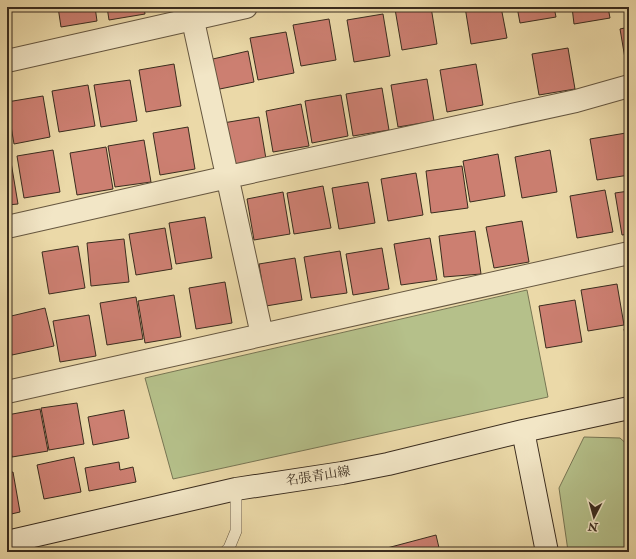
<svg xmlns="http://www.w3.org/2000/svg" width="636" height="559" font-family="'IM FELL Double Pica','Noto Serif JP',serif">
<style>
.green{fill:#b5c08a;stroke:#787654}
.building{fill:#cc7f71;stroke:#3a2c1e}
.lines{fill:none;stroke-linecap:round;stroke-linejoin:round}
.lane-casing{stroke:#665740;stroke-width:12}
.street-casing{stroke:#665740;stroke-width:24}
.secondary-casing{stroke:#3a2c1e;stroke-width:24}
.lane{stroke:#f2e6c6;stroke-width:11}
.street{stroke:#f2e6c6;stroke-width:22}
.secondary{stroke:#f2e6c6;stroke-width:22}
.labels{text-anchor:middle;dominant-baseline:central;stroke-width:3.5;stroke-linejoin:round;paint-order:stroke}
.street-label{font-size:13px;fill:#3a2c1e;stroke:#f2e6c6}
</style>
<rect width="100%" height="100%" fill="#ebd9a8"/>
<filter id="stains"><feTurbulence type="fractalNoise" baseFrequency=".005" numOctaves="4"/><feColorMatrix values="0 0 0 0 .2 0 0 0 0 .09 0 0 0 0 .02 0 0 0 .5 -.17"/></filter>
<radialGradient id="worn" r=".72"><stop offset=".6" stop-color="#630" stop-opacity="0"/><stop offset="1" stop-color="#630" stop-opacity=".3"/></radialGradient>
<path class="green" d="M527,290l21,107 -375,82 -28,-101z
M584,437l36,1 9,8v106l-61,-1 -9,-63z"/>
<path class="building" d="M58,7h37l2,14 -36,6z
M107,7h37l1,7 -36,6z
M404,7h27l6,37 -35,6 -7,-41z
M465,7h36l6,31 -36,6z
M517,7h37l2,10 -36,6z
M572,7h36l2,11 -36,6z
M383,14l7,42 -36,6 -7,-42z
M329,19l7,41 -35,6 -8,-41z
M629,27v43h-2l-7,-41z
M286,32l8,41 -36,7 -8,-42z
M568,48l7,41 -36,6 -7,-41z
M248,51l6,31 -44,9 -6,-30z
M174,64l7,42 -35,6 -7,-42z
M476,64l7,41 -36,7 -7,-42z
M427,79l7,42 -36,6 -7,-42z
M130,80l7,41 -36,6 -7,-42z
M88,85l7,41 -36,6 -7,-41z
M382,88l7,42 -36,6 -7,-42z
M341,95l7,41 -36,7 -7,-42z
M43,96l7,41 -36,7 -7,-42z
M301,104l8,42 -36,6 -7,-41z
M259,117l7,42 -36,6 -7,-42z
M188,127l7,42 -35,6 -7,-42z
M626,133l3,17v25l-32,5 -7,-41z
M144,140l7,42 -36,5 -7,-41z
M106,147l7,42 -36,6 -7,-42z
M53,150l7,42 -36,6 -7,-42z
M550,150l7,42 -35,6 -7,-41z
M498,154l7,42 -35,6 -7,-41z
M11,162l7,42 -11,1v-42z
M462,166l6,42 -37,5 -5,-42z
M416,173l7,42 -35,6 -7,-42z
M368,182l7,41 -36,6 -7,-41z
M323,186l8,42 -37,6 -7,-41z
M605,190l8,42 -36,6 -7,-42z
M629,191v43l-7,1 -7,-42z
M283,192l7,42 -36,6 -7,-41z
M205,217l7,41 -36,6 -7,-41z
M522,221l7,41 -35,6 -8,-41z
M165,228l7,41 -36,6 -7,-41z
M475,231l6,43 -37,3 -5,-41z
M430,238l7,42 -36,5 -7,-41z
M124,239l5,43 -38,4 -4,-43z
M78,246l7,42 -36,6 -7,-42z
M382,248l7,41 -36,6 -7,-41z
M340,251l7,42 -36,5 -7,-41z
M295,258l7,42 -36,6 -7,-42z
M225,282l7,41 -36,6 -7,-41z
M617,284l7,41 -36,6 -7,-41z
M174,295l7,42 -36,6 -7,-42z
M136,297l7,42 -36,6 -7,-42z
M575,300l7,42 -36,6 -7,-42z
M45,308l9,38 -42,9 -5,-24v-14z
M89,315l7,41 -36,6 -7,-41z
M629,328v27l-5,-26z
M7,345l4,24 -4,1z
M77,403l7,41 -35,6 -8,-42z
M40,409l8,42 -36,6 -5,-27v-15z
M124,410l5,28 -36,7 -5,-28z
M74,457l7,35 -37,7 -7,-34z
M119,462l1,8 13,-3 3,15 -47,9 -4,-23z
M13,472l7,40 -13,3v-42z
M436,535l4,17h-68z"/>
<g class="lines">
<g class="lane-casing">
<path id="lane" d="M225,552l4,-4 7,-17v-42"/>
</g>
<g class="street-casing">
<path id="street" d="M190,7l72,328
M7,61l239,-54
M7,227l221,-50 348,-76 53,-15
M7,392l622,-139"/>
</g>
<g class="secondary-casing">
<path id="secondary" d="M523,431l24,121
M7,542l229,-53 106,-16 46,-9 135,-33 106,-23"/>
</g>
<use href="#lane" class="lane"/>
<use href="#street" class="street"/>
<use href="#secondary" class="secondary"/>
</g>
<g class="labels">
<g class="street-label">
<text transform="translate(318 476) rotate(-9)">名張青山線</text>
</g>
</g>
<rect width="636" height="559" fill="none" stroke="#ebd9a8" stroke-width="24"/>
<rect x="8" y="8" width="620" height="543" fill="none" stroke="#3a2c1e" stroke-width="2"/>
<rect x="12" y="12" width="612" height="535" fill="none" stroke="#3a2c1e"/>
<g transform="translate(594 517) rotate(186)" stroke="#f2e6c6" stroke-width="3" paint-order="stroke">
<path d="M0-3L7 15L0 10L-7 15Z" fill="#3a2c1e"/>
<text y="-6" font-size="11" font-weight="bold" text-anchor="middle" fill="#3a2c1e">N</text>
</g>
<rect width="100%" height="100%" filter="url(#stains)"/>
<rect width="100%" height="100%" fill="url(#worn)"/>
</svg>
